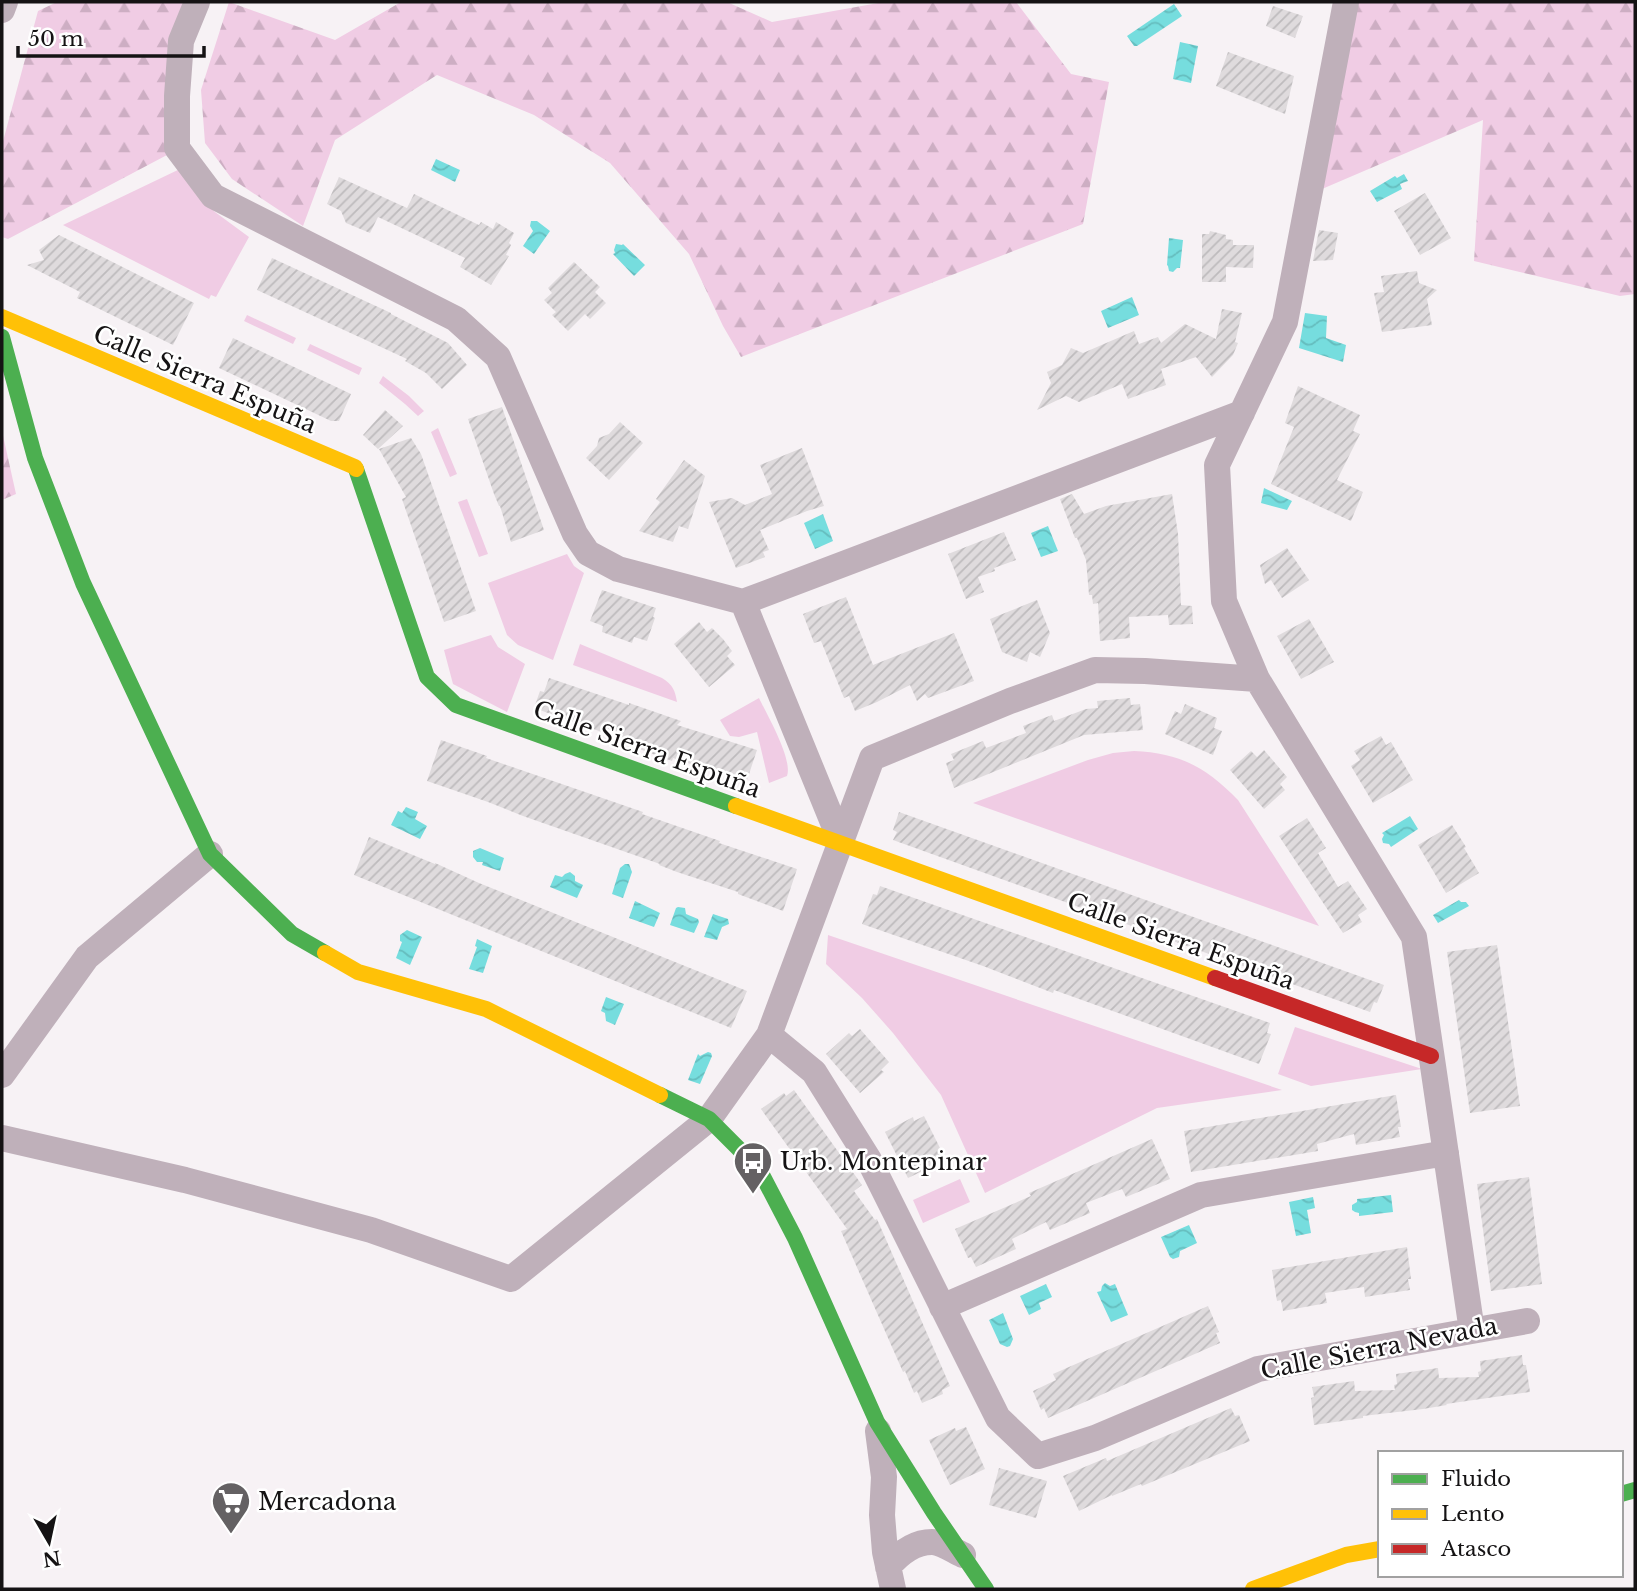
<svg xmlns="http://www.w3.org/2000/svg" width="1637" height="1591" font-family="'Libre Baskerville',serif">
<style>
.green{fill:#f0cce4}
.forest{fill:url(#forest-firs)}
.water{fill:url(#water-waves)}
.building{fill:url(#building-hatch)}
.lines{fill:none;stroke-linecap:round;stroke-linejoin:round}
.street{stroke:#bfb0ba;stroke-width:26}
.fast{stroke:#4caf50;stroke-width:16}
.slow{stroke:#ffc107;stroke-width:16}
.jam{stroke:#c62828;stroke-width:16}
.labels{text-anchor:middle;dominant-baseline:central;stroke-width:5;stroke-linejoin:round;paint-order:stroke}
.street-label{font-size:24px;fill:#151314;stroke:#fff}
.poi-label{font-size:24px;fill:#151314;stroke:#fff;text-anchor:start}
</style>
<defs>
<pattern id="forest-firs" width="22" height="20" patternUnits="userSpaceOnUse" patternTransform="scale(1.75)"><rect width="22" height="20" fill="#f0cce4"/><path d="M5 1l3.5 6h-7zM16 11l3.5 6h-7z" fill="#cdaec3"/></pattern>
<pattern id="water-waves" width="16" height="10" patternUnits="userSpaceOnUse" patternTransform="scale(1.75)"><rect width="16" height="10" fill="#76ddde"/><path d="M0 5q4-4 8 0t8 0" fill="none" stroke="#65bdbe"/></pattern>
<pattern id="building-hatch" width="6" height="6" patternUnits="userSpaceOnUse" patternTransform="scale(1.75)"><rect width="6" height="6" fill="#dfdbdd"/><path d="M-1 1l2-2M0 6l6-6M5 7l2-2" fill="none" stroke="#bebbbd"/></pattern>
</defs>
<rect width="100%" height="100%" fill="#f7f2f5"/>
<path class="green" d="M182,168l19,30 14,14 34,25 -33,60 -5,-2 -2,4 -146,-74z
M247,315l49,23 -3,6 -49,-23z
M310,344l52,24 -3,7 -52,-25z
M383,376l26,20 15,15 -6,5 -13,-12 -26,-21z
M438,428l19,46 -7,3 -19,-45z
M467,499l21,55 -9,3 -21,-55z
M567,554l7,12 10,7 -31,87 -35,-15 -11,-10 -19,-52z
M491,635l7,12 27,17 -18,48 -54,-28 -9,-34z
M580,644l82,34c11,7 13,12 15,24l-104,-37z
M759,698c8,17 34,61 28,78l-18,7 -12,-51 -18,5 -9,-1 -10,-16z
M1134,751c46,2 72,16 104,49l81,126 -346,-123 115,-43 25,-7z
M828,935l454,155 -125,18 -172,85 -44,-98 -48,-62 -31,-35 -36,-34z
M1295,1027l127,42 -111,17 -33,-12z
M960,1179l10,23 -47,21 -10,-23z"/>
<path class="forest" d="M57,2h126l-16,52v101l-159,84 -6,-2v-92l36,-134z
M229,2l106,38 66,-38h326l45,20 112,-20h132l55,72 38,8 -26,142 -342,133 -18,-31 -34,-72 -79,-91 -76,-48 -97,-40 -102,65 -32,86 -71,-47 -27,-36 -4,-53z
M1355,2h280v292l-15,2 -146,-35 9,-141 -161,69z
M2,431l14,63 -14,6z"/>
<path class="water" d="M1174,4l8,12 -45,30h-3l-7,-10z
M1180,42l18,4 -7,37 -18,-4z
M436,159l24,11 -5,12 -24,-12z
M1404,174l4,7 -8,3 2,5 -25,13 -7,-11 25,-15 2,2z
M531,221h6l13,10 -16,23 -11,-8 10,-15 -3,-5z
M1169,238l14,2 -3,28h-3l-4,4 -4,-1 -1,-5 -1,-1z
M616,244l6,1 1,-1 22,21 -11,11 -21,-22 2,-1 -1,-3z
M1132,297l7,18 -31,13 -7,-17z
M1305,313l22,3 -1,22 20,7 -3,17 -44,-14z
M1264,488l28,13 -5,9 -26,-7z
M823,514l10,27 -18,8 -11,-26z
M1048,526l10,25 -17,6 -10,-24z
M406,807l12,5 -3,7 12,7 -7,13 -29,-14 7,-14 4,2z
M1410,816l8,13 -27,18 -2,-3 -6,-1 -1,-4 2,-4 -2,-2z
M480,848l24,10 -4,13 -18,-6 1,-3h-6l-4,-5v-6z
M625,864h4l3,8 -9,26 -11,-4 8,-26z
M570,872l5,4v5l8,4 -6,13 -27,-11 5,-12 7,2 3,-3z
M1459,900l2,2h5l3,4 -31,17 -5,-8z
M635,901l25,12 -6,14 -25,-9z
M678,907l7,1 1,6 12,5 1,3 -5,11 -24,-8 6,-17z
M713,914l15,5 1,5 -7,3 -5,13 -13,-3z
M407,930l15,7 -12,28 -14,-7 6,-16 -2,-1v-6z
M477,939l15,7 -9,27 -14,-4 8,-22 -2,-1z
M606,997l18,7 -9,21 -9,-4 -1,-8 -4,-2z
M708,1052l3,1 1,3 -12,28 -12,-4 10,-26 2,2z
M1391,1195l2,17 -34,4v-3l-4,-1 -3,-2v-5l5,-3v-3z
M1313,1197l2,11 -8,2 4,23 -15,3 -7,-34z
M1189,1225l8,18 -17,8 -1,6 -6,2 -3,-2 -9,-20z
M1105,1283l5,3 5,-2 13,31 -17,7 -14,-30 4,-1 1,-5z
M1046,1284l6,13 -13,6 2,6 -12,6 -9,-19z
M1003,1313l10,26 -3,7 -3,1 -7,-3 -11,-24z"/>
<path class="building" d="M1273,6l30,10 -8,22 -29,-12z
M1228,52l66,24 -9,38 -69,-28z
M339,177l68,31 7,-14 65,31 2,-3 12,7 3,-7 18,11 -5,10 2,2 -5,10 3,1 -18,29 -31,-18 5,-9 -87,-41 -8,16 -24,-10 -5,-12 -14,-7z
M1425,193l26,45 -31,17 -26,-44z
M1319,230l19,3 -5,27 -20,1z
M1210,231l16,4v4l7,1v5h21l-1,23 -27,-1v15h-24v-48h7z
M59,235l135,68 -21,42 -96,-47 3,-6 -53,-27 17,-5 -5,-10z
M272,258l119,55v1l57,29 19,22 -25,24 -16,-16 -21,-12 2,-2 -150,-69z
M574,262l26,25 -5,5 11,11 -16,16 -5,-5 -17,17 -16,-16 4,-3 -12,-12 8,-7 -4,-5z
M1417,271l2,12 18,7 -10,9 5,26 -50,7 -8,-39 10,-1 -3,-16z
M1222,309l20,4 -7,29 3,1 -5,12 -21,22 -16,-20 -35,12 5,16 -38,14 -6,-15 -43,18 -13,-6 -29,14 14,-27 -4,-11 15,-7 9,-17 12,5 51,-22 5,13 19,-7 3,6 24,-19 31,15z
M233,338l118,56 -12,27h-8l-112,-53z
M1298,386l62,29 -7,16 7,3 -23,46 26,12 -12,29 -80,-37 23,-57 -9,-4z
M502,407l42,123 -33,12 -11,-36h-1l-5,-12 -26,-75z
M385,410l18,16 -25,23 -15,-14z
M620,422l23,21 -34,37 -23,-22 11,-12 2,-8 10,-4z
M411,438l10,16 55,157 -32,11 -42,-123 4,-2 -27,-48z
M802,448l22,58 -17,5 -47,19 9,20 -6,2 2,5 -29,11 -27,-66 23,-4 13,7 27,-11 -12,-29z
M684,460l21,16 -17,53 -9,-3 -6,16 -34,-11 21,-29 -4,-3z
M1072,494l12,20 22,-8 66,-12 6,40 3,71 11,1 1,18 -24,1 -1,-10 -39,2 1,21 -30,3 -2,-38 -5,1 -1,-9h-3l-3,-35 -9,-22h-2l-15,-39z
M1004,532l12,28 -22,8 1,3 -17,6 6,15 -18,7 -18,-45z
M1287,548l22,32 -27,18 -11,-18 -6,4 -5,-19z
M602,590l54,18 -3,9 2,1 -8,23 -13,-4 -2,6 -30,-11 1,-6 -13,-5z
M846,597l27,68 81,-32 20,48 -46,17 -3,-4 -8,7 -7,-16 -33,17 -22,9 -6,-15 -5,2 -23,-57 -7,2 -11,-29z
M1037,600l13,33 -10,24 -10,-5 -3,10 -25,-10 -12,-33z
M1309,619l25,43 -33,17 -24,-43z
M699,622l8,10 5,-4 11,11 9,12 -5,5 8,9 -26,22 -35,-43z
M549,678l80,27v-2l52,18 -4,4 80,25 -11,33 -73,-25 -1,3 -60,-22 1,-3 -79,-28 6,-17 4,1z
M1130,698l1,7 9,-1 3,26 -59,5 -130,53 -8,-25 8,-3 -3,-6 32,-13 3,7 40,-15 -3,-7 29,-11 2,6 32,-12 12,-1 -1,-7z
M1185,704l32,14 -3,10 8,3 -9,24 -48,-21 10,-23 6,3z
M1381,736l5,9 5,-3 22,38 -40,23 -22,-37 9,-6 -6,-9z
M441,740l46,16 -1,2 157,54 -1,2 78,27 -1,2 78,26 -14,42 -45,-17v-2l-61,-20 -18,-7 1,-1 -137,-48 -35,-14 -61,-21z
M1264,750l23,27 -7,7 5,6 -21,19 -34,-39 21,-19 6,6z
M899,812l485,173 -7,18 -3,-1 -4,10 -477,-172 4,-8 -4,-2z
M1307,818l19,30 -8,5 20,34 10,-6 19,28 -9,6 4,7 -19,11 -64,-97z
M1452,825l14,22 -2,1 15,25 -33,20 -28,-48z
M369,837l66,27v-1l44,20 268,108 -16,37 -377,-153z
M880,886l390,137 -3,10 4,1 -12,30 -138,-50 -67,-24 -1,3 -70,-27 -121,-42 11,-30 4,1z
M1497,945l23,161 -50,7 -23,-161z
M860,1029l29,33 -8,8 3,2 -24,21 -34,-39 23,-21 3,3z
M794,1090l68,95 -8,6 21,29 2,-1 73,167 -8,4 1,4 -21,9 -5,-12 -3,2 -9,-22 -2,1 -62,-141 6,-2 -86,-120 23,-16 2,3z
M1396,1095l5,32h-3l2,10 -44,8 -2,-11 -37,10 1,7 -127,21 -7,-41z
M924,1116l20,40 -9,5 2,3 -29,14 -23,-46 28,-15 1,4z
M1152,1139l18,40 -44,18 -4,-8 -36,14 4,10 -40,17 -4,-8 -34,17 4,10 -40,18 -5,-10 -3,1 -13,-29 76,-33 -2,-3z
M1529,1177l13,107 -51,7 -14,-107z
M1407,1247l4,32h-3l2,11 -45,7 -1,-10 -39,6 2,10 -44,8 -2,-11 -4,1 -5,-31z
M1208,1306l11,26 -3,1 4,10 -172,75 -4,-10 -3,2 -8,-19 23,-11 -3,-6z
M1522,1355l1,10h3l4,27 -84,12 1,1 -24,4 -60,7v2l-49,7 -3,-27 3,-1 -2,-10 42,-6 1,10 40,-1 -1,-5 3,-1 -1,-10 42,-6 1,10 40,-1 -1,-5 3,-1 -1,-10z
M1231,1408l4,8 4,-1 11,26 -108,45 -1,-2 -29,12v-1l-33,16 -16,-35 43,-18 1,3z
M966,1427l19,42 -35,16 -21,-45 26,-12 1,3z
M999,1468l48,13 -11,37 -47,-13z"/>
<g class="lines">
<path class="street" d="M197,2l-16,39 -4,55v52l36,48 243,123 42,38 77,177 13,19 30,16 125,33 499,-189
M1346,2l-61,320 -68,143 7,136 33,78 157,258 58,394
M2,10l3,-8
M743,602l98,240
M769,1035l45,37 55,88 129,258 40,38 57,-18 163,-69 269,-48
M2,1075l85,-118 123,-103
M2,1138l183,42 186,50 140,49 198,-160 60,-84 103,-277 138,-57 85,-31 50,1 112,8
M942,1307l259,-112 245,-42
M878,1431l6,46 -2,38 3,37 8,37
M888,1567c11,-13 26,-25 44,-25 9,0 22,9 31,13"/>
<path class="fast" d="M2,337l33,121 48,125 127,271 82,80 33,19
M356,469l71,208 29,28 280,101
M660,1095l49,24 50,50 36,69 82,184 57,91 52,76
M1621,1494l14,-4"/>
<path class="slow" d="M2,317l353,150 1,2
M736,806l479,172
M325,953l33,19 128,37 174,86
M1253,1589l93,-34 34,-6"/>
<path class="jam" d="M1215,978l216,78"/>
</g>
<defs>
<g id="bus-pin" transform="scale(2.0125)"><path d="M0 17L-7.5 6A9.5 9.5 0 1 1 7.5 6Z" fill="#646163" stroke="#fff"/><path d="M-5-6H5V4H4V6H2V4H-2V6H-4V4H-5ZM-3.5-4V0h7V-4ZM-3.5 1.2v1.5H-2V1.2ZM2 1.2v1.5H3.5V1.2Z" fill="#fff"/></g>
<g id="supermarket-pin" transform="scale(2.0125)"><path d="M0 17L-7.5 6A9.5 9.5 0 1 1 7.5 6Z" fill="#646163" stroke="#fff"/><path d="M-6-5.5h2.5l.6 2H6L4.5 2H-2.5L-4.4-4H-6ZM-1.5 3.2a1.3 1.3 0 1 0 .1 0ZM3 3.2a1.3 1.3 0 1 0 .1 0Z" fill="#fff"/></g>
</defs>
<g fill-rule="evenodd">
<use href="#bus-pin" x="753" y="1161"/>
<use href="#supermarket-pin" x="231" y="1501"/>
</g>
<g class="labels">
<g class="street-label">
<text transform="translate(205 379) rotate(23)">Calle Sierra Espuña</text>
<text transform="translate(647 749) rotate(20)">Calle Sierra Espuña</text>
<text transform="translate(1181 941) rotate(20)">Calle Sierra Espuña</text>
<text transform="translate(1379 1348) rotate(-11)">Calle Sierra Nevada</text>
</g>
<g class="poi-label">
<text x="780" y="1161">Urb. Montepinar</text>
<text x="258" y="1501">Mercadona</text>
</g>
</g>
<rect width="1637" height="1591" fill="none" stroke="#151314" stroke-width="7"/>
<rect x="1378" y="1451" width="245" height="126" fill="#ffffff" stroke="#a1a1a1" stroke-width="2"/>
<rect x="1392" y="1474" width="35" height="10" fill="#4caf50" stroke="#a1a1a1" stroke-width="2"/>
<text x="1441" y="1486" font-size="21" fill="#151314">Fluido</text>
<rect x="1392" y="1509" width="35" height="10" fill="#ffc107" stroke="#a1a1a1" stroke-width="2"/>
<text x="1441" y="1521" font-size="21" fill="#151314">Lento</text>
<rect x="1392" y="1544" width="35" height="10" fill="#c62828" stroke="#a1a1a1" stroke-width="2"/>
<text x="1441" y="1556" font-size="21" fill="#151314">Atasco</text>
<g transform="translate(49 1542) rotate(171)" stroke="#ffffff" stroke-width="5" paint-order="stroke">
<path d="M0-5L12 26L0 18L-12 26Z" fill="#151314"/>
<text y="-10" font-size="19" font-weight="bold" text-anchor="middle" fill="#151314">N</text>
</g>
<path d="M18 46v10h186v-10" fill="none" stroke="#151314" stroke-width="3.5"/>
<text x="28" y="46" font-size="21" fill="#151314" stroke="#ffffff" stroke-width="5" paint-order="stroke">50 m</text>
</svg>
